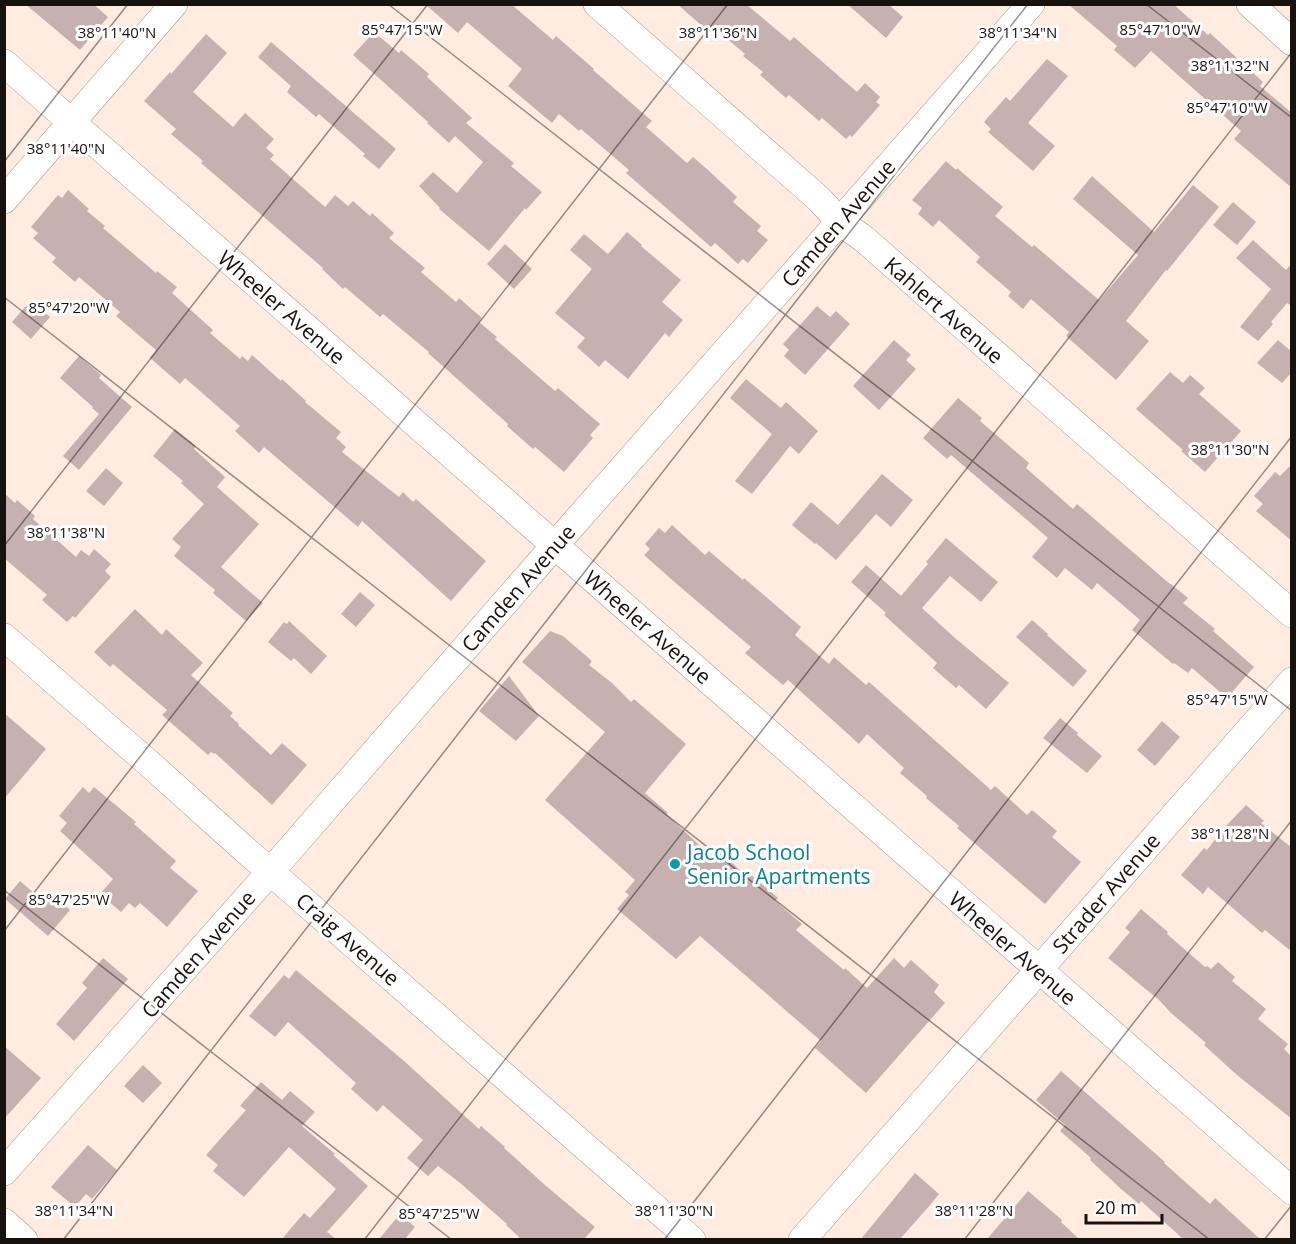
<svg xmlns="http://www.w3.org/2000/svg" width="1296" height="1244" font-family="'Open Sans',sans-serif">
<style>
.building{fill:#c7b1b0}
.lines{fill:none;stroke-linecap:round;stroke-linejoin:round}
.minor-casing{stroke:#a9978d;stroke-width:28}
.minor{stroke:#fff;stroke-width:27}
.ticks{fill:none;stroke:#18120e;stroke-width:1.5;stroke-opacity:0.45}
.culture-dot{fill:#0f9aa8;stroke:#fff;stroke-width:2}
.labels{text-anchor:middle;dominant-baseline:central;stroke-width:6;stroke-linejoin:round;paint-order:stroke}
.street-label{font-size:21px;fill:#18120e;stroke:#fff}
.culture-label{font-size:21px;fill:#0d838f;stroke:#fff;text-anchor:start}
.ticks-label{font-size:15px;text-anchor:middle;fill:#18120e;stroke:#fff;stroke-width:6;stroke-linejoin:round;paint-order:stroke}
</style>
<rect width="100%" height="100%" fill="#ffebe0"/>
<path class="building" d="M25,4h68l15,13 -28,33z
M425,4h86l42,36 3,-4 38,33 -1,1 59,51 -6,6 41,36 6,-6 15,13 29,27 -4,5 28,24 -4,5 11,9 -20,23 -5,-4 -5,5 -23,-21 -4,4 -85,-74 3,-3 -48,-41 -2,2 -20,-17 -7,9 -44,-37 14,-17 -55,-47 -9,11z
M677,4h69l44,37 4,-4 63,55 8,-9 15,14 -4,5 4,3 -28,32 -2,-2 -4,4 -24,-21 -3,3 -30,-26 -3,3 -26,-23 3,-3 -20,-16 2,-2 -32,-27 -4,5z
M847,4h41l15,13 -17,21z
M1068,4h105l35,31 2,-2 53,49 -3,4 32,27v75l-58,-49 7,-8 -90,-80 -16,17 -21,-18 3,-4z
M374,32l25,21 2,-3 28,24 -2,3 45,41 -6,5 48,40 -3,3 31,26 -16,18 -1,-2 -36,43 -50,-42 1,-1 -21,-22 14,-14 24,21 26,-31 -28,-26 -6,7 -22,-20 1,-1 -75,-67z
M206,34l21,19 -34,39 40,35 12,-14 29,26 -8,9 8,7 -4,4 55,48 10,-12 13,11 5,-5 17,15 2,-3 22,20 -5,5 36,30 -4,4 35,30 3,-4 23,20 -3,4 18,15 -2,2 60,52 3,-3 42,36 -10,11 3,3 -29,34 -29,-25 -2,2 -26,-23 1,-2 -80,-71 1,-1 -46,-38 -3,3 -35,-30 -2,2 -21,-20 1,-1 -122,-105 2,-2 -32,-27 5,-5 -32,-28 26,-29 1,2z
M271,42l125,107 -17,20 -16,-13 2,-2 -46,-40 -3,3 -29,-25 4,-6 -33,-29z
M1047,59l21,17 -40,47 27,23 -22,25 -45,-39 3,-3 -7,-7 22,-25 4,4z
M946,161l10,9 1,-2 46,39 -8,9 37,31 2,-2 65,55 39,-45 -65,-56 19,-23 62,56 39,-47 26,22 -52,64 -1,-1 -40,51 23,20 -33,39 -50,-44 3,-4 -38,-33 -8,10 -15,-13 3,-4 -35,-30 4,-5 -41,-37 -6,7 -15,-13 4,-6 -10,-8z
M68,190l21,19 -2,2 18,15 -2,2 53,45 1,-2 20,16 -5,6 41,37 -3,3 30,26 2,-3 6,5 4,-6 29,26 1,-2 24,22 -1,1 36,30 -5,6 10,9 -4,5 57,45 4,-5 10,10 3,-3 70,62 -35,40 -89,-80 -4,6 -94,-80 -5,6 -24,-22 5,-5 -55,-48 -5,6 -30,-26 6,-8 -40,-34 4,-4 -41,-35 -4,5 -23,-20 4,-4 -23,-20 5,-5 -7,-6 27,-32 4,3z
M1233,202l23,20 -19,23 -24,-20z
M627,232l15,13 -1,1 40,34 -19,22 21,18 -14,17 -4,-4 -37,46 -23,-19 -6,7 -22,-20 8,-9 -30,-25 37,-44 -22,-19 14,-16 24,20z
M1253,240l33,30 6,-7v43l-5,-3 -16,19 2,2 -15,17 -18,-14 31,-38 -35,-31z
M505,244l27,25 -18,20 -27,-25z
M31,300l19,17 -19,22 -19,-17z
M817,306l13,11 6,-6 14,13 -45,51 -21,-19 5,-6 -6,-6z
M894,340l17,15 -5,5 10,9 -37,41 -26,-24z
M1278,340l14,12v20l-10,11 -25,-20z
M79,356l22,19 -2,3 33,29 -53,63 -16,-14 36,-42 -7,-6 1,-1 -33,-29z
M1170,372l13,11 7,-8 15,13 -6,6 42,37 -36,41 -24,-21 2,-1 -47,-41z
M746,379l35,29 5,-6 32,29 -19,23 -9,-8 -38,48 -17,-13 37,-47 -42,-36z
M958,398l24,20 -2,3 49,42 -3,5 47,41 4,-5 93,80h1l17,14 -5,5 32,26 -2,2 41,36 -27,31 -35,-30 -4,5 -14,-10 -1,1 -41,-34 8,-10 -43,-37 -5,7 -27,-22 -8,10 -25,-21 16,-19 -97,-83 -4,4 -24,-21z
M175,429l21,17 -2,3 31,28 -8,10 42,37 -38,43 42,36 -17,18 -33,-28 2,-3 -41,-34 7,-9 -9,-8 32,-35 -23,-21 2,-2 -30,-25z
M1292,464v77l-36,-30 7,-7 -9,-8 21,-24 5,4z
M106,468l17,15 -19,23 -18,-15z
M882,474l31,26 -22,27 -15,-13 -40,46 -20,-17 -1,1 -23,-19 19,-23 27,23z
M4,493l11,10 2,-3 18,16 -2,3 43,38 5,-7 8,6 5,-7 17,15 -6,7 6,6 -36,41 -2,-2 -6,6 -25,-22 5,-5 -43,-37z
M672,525l33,30 4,-4 34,29 1,-2 57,49 -6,8 34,29 5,-7 32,28 3,-3 122,108 4,-4 32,29 5,-5 25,21 -5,6 29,25 -36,42 -88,-76 2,-2 -33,-28 1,-2 -27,-23 4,-5 -37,-34 -8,10 -71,-64 -5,5 -38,-32 6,-6 -72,-61 -35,-31 6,-6 -5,-5 14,-16 6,5z
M946,538l52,44 -17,20 -31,-26 -28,32 33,30 54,45 -23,26 -27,-24 -3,3 -23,-20 4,-5 -53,-48 2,-2 -35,-31 15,-17 35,31 27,-32 -2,-2z
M360,592l15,13 -19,22 -15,-13z
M135,609l27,26 4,-6 37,34 -12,12 42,38 -3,3 9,8 -1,1 33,30 11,-12 25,22 -35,40 -57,-52 -1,1 -3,-2 -3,3 -46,-40 5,-5 -54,-46 -3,3 -16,-15z
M1032,620l16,14 -1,1 40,36 -14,16 -57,-50z
M289,621l38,35 -16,18 -17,-16 -3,3 -23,-19 16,-20 3,2z
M550,631l13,5 29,25 -3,4 23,18 19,19 3,-3 52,45 -41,49 23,20 -2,1 45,42 6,-7 26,24 4,-1 8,6 23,20 -3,3 27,23 -6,6 48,40 1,-2 22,20 27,-30 10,10 7,-8 28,25 -5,7 11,11 -79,90 -51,-45 6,-7 -121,-105 -24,23 -59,-50 12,-14 -4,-3 10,-12 -90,-80 60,-68 -83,-70z
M509,676l30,40 -23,25 -37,-30z
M4,713l42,36 -42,50z
M1060,718l18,15 -1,2 25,21 -15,17 -44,-35z
M1162,721l18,16 -25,29 -18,-16z
M83,787l6,6 5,-6 42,35 -2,2 42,37 -6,7 28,23 -31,36 -27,-24 -5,5 -6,-5 -8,9 -21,-18 13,-15 -53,-48 7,-8 -8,-7z
M1246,805l18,16 -3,2 31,25v104l-27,-22 -3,3 -54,-46 -5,7 -22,-19 23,-27 3,2 17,-22z
M20,881l21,18 8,-8 21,19 -22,26 -43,-37z
M1141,909l27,23 -1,2 38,33 2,-1 4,3 7,-7 17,15 -3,4 34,28 -8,10 30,25 -4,5 8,8v62l-55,-44 -33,-30 2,-2 -36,-31 -11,-12 -51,-42 22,-26 -5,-4z
M103,958l25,21 -54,62 -18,-17 31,-36 -5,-5z
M296,970l108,91 75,68 2,-3 24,21 -1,1 42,38 49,41 -11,12h-63l-15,-14 1,-1 -48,-42 -21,-16 -10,10 -21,-18 16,-18 -40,-35 -6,7 -26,-23 5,-6 -68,-61 -13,15 -26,-21 35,-41 5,4z
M4,1046l37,32 -37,41z
M143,1065l19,18 -19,20 -19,-17z
M1061,1071l104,91 -1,1 46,41 5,-6 45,41h-77l-42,-38 -2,3 -18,-15 -31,-29 1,-2 -31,-27 5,-6 -29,-25z
M261,1082l21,18 8,-9 25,21 -13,14 33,28 -2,1 35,31 -41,46 9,7h-54l22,-26 6,5 26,-29 -47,-42 -45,50 -31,-26 5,-6 -12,-10 40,-45 -6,-4z
M88,1145l29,25 -25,29 -6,-5 -11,13 -24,-20z
M915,1173l24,21 -8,10 -31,35h-39z
M1028,1191l34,29 -1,2 18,17h-92z
M400,1214l15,13 -10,12h-26z"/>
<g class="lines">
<g class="minor-casing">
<path id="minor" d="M597,4l222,195 21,23 24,17 428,375
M1250,4l42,38
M4,63l1288,1128
M4,200l170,-196
M4,637l149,130 89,80 450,393
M4,1172l267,-301 284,-326 476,-541
M4,1222l20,18
M802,1240l490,-559"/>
</g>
<use href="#minor" class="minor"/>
</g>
<path class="ticks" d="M388,4l904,707M1146,4l146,114M4,162l124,-158M4,297l1206,943M4,546l424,-542M4,890l448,350M4,931l724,-927M63,1240l965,-1236M364,1240l928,-1188M664,1240l628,-804M964,1240l328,-420M1264,1240l28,-35"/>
<circle class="culture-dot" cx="675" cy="864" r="6"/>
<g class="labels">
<g class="street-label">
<text transform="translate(838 223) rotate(-49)">Camden Avenue</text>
<text transform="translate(282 307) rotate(41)">Wheeler Avenue</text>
<text transform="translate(944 310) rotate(41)">Kahlert Avenue</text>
<text transform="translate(518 588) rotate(-49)">Camden Avenue</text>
<text transform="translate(648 627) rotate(41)">Wheeler Avenue</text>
<text transform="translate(1106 893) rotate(-49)">Strader Avenue</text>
<text transform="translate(348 939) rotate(41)">Craig Avenue</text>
<text transform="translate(1013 948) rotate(41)">Wheeler Avenue</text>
<text transform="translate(198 954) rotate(-49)">Camden Avenue</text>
</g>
<g class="culture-label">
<text x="687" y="852">Jacob School<tspan x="687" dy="24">Senior Apartments</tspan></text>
</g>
</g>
<g class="ticks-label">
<text x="402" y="35">85°47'15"W</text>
<text x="1160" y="35">85°47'10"W</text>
<text x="117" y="38">38°11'40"N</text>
<text x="718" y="38">38°11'36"N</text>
<text x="1018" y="38">38°11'34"N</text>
<text x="1230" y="71">38°11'32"N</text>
<text x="1227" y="113">85°47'10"W</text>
<text x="66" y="154">38°11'40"N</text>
<text x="69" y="313">85°47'20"W</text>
<text x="1230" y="455">38°11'30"N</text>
<text x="66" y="538">38°11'38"N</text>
<text x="1227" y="705">85°47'15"W</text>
<text x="1230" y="839">38°11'28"N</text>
<text x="69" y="905">85°47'25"W</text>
<text x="74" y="1216">38°11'34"N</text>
<text x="674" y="1216">38°11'30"N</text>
<text x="974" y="1216">38°11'28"N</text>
<text x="439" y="1219">85°47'25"W</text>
</g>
<rect width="1296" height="1244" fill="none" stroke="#18120e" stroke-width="12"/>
<path d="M1086 1214v9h76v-9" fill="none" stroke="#18120e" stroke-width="3"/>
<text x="1095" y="1214" font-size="18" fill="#18120e" stroke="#ffffff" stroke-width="4.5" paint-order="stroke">20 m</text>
</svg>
